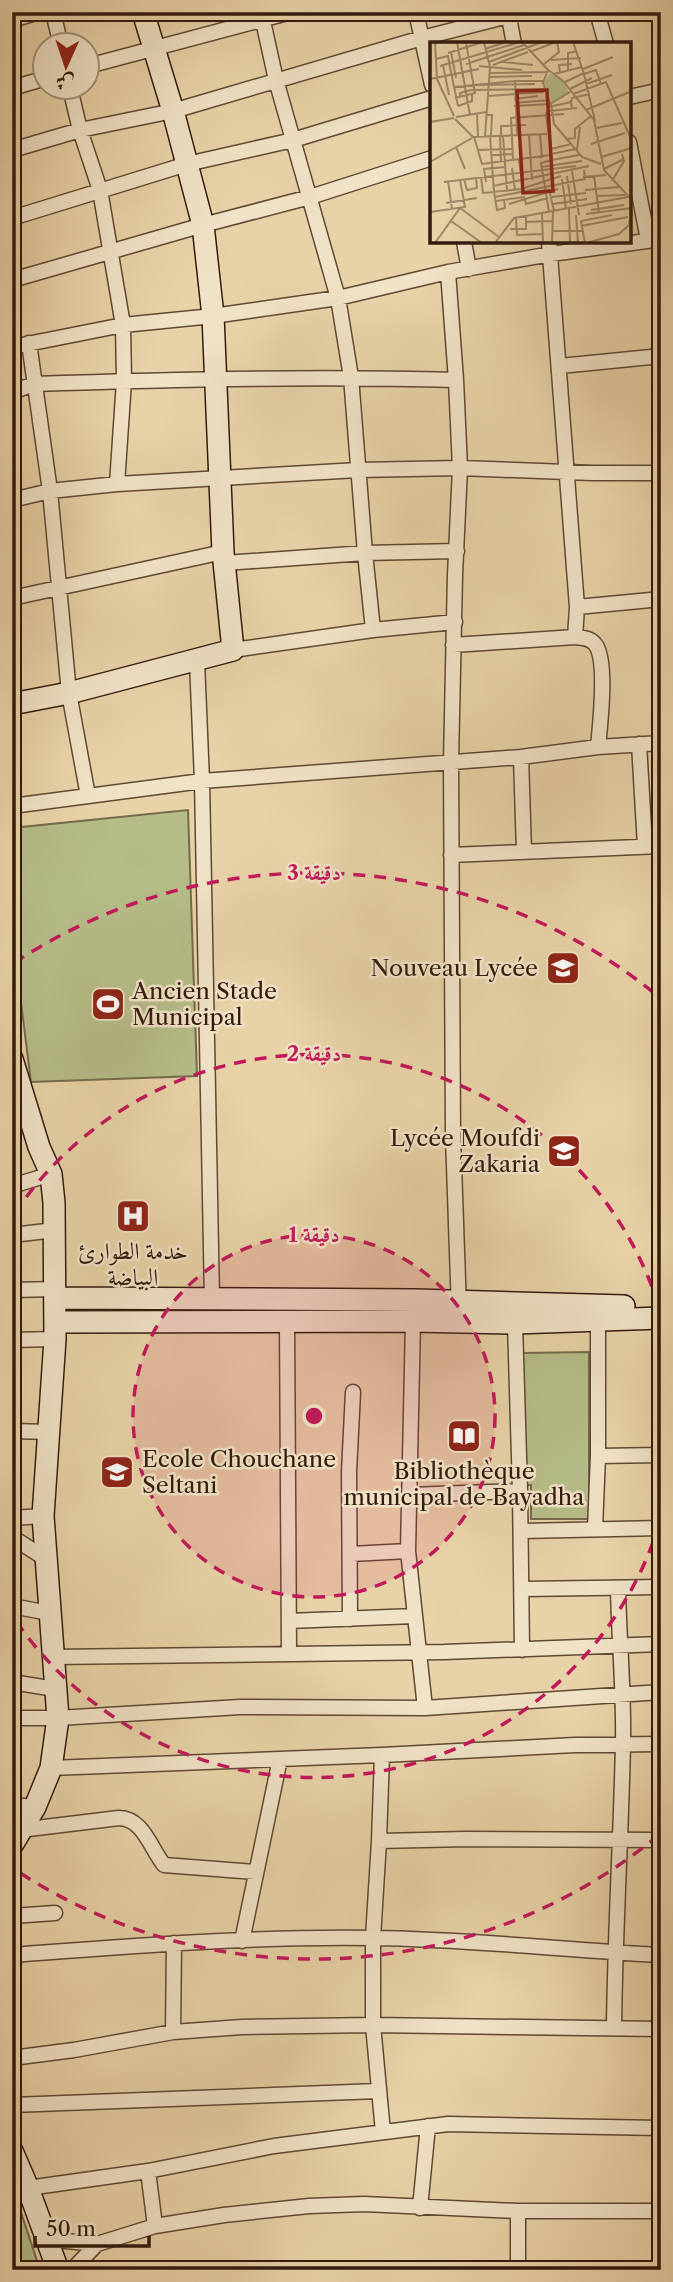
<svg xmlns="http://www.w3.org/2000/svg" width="673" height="2282" font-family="'Libre Caslon Text',Amiri,serif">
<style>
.green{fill:#b5bc88;stroke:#746b4b;stroke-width:2}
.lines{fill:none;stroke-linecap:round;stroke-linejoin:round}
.street-casing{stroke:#604834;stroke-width:17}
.secondary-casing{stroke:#321a0e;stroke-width:24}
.street{stroke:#f0e2c6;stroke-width:14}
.secondary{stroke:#f0e2c6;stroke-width:21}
.ring{fill:none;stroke:#c2185b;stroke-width:3.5;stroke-dasharray:12 9}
.labels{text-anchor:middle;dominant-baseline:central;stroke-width:5;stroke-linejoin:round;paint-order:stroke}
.poi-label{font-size:23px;fill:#321a0e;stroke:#f0e2c6;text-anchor:end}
.inset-road{fill:none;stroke:#9f886a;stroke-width:2}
.view{fill:#8f2418;fill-opacity:0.15;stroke:#8f2418;stroke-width:3.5}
.inset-edge{fill:none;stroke:#321a0e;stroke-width:3.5}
.centre{fill:#c2185b;stroke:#f0e2c6;stroke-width:3.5}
.ring-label{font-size:21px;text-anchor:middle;font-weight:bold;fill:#c2185b;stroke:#f0e2c6;stroke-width:5;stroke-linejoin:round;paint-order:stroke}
</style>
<rect width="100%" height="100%" fill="#e8d2a7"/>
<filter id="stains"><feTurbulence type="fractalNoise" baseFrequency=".00286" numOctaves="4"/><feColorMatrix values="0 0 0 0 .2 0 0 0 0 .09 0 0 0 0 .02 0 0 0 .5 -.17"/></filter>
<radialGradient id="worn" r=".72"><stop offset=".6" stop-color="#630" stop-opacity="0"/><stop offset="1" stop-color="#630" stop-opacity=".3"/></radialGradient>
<path class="green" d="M188,810l9,266 -166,6 -19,-151v-103z
M589,1352v167h-58v-34h-9l1,-132z
M12,2186l1,2 27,82h-28z"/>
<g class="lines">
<g class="street-casing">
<path id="street" d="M53,12l8,34
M261,12l15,68 62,218 13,79 14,176 8,77
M416,12l16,73
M508,12l6,32
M597,12l9,32
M12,20l27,-8
M88,66l203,-54
M12,88l34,-10
M70,88l10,42 20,60 23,135 1,56 -7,103
M629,97l32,-7
M629,142l19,98
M12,150l68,-20 93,-19 249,-73 102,-26
M12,218l175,-54 106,-24 139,-42
M464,242l5,27
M549,242l28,365 -2,30
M448,272l8,108 4,88 -5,107 -4,187 2,375 6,172
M12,280l191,-55 107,-28 122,-39
M29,343l21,148 19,202 19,103
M12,347l111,-22 90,-9 125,-18 110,-26 103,-18 110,-15
M560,366l101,-10
M12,392l22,-8c141,-5 281,-8 422,-4
M12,500l38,-9 67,-7 241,-14 102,-2 133,5h68
M225,563l140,-10 92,-2
M12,598l211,-46
M577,607l84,-8
M453,645l122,-8c7,1 14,0 20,7 13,16 5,81 3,103
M233,650l140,-20 82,-8
M197,661l5,120 10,519
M639,744l6,102
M521,757l3,95
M12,806l190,-25 319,-24 77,-10 63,-4
M451,855l210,-9
M12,1186l39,-12
M12,1235l43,-5
M12,1290l44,-1
M413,1321l-5,230 17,157
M287,1322l2,332
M515,1323l5,168
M12,1340l43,-1
M12,1431l38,1
M598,1456l63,-1
M410,1495l110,-4 2,159
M12,1518l31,-2
M595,1529l3,-73v-136
M522,1531l139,-3
M12,1537l34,22
M351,1554l57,-3
M523,1589l138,-2
M12,1606l37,7
M350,1619l-1,-147 4,-80
M289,1621l125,-5
M52,1657l392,-5 217,-8
M12,1682l43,7
M12,1718h46l182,-11 185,1 236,-16
M382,1755l-3,86 -6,97v87l10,107
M51,1768l331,-13 193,-10 86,-1
M12,1805l23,2
M20,1830l99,-12c24,0 32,31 45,47l91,7
M379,1841l88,-2 194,1
M12,1916l43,-3
M242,1941l38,-182
M12,1955c120,-9 241,-19 362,-17 96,1 191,12 287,17
M614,2028c1,-95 7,-190 9,-285 1,-52 -4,-103 -5,-155
M173,2032l1,-89
M12,2058l62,-8 99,-18 69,-5 131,-2 288,4
M12,2105l366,-14
M148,2171l7,55
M28,2188l120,-17 126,-25 174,-22 213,4
M420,2208l8,-82
M518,2211v59
M45,2239l52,5 58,-18 69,-11 85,-9 55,-2 154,7h143
M72,2270l25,-26"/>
</g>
<g class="secondary-casing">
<path id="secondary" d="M12,704l57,-11 164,-43 -10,-98 -10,-236 -10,-91 -30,-114 -30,-99
M12,1059l27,88 12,27 3,29 1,136 -12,177 15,202 -7,50 -16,39 -23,38
M56,1298l360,2 208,6
M56,1322l357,-1 102,2 146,-5
M12,2151l16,37 30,82"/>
</g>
<use href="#street" class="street"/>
<use href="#secondary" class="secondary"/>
</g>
<circle cx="314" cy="1416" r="181" fill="#c2185b" fill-opacity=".12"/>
<g class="ring">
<circle cx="314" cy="1416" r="181"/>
<path d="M660 1522A362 362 0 0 1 14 1618M14 1214A362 362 0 0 1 660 1310"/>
<path d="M659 1835A543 543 0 0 1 14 1869M14 963A543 543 0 0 1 659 997"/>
</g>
<defs>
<g id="school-square" transform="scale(1.75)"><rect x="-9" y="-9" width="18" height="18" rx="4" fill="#8f2418" stroke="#f0e2c6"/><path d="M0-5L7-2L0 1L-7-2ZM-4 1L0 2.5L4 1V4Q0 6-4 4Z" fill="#fff"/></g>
<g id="stadium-square" transform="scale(1.75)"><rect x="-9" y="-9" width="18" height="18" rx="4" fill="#8f2418" stroke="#f0e2c6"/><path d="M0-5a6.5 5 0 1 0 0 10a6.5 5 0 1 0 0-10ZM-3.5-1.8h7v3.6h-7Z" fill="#fff"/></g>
<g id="hospital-square" transform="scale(1.75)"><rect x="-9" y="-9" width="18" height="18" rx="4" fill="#8f2418" stroke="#f0e2c6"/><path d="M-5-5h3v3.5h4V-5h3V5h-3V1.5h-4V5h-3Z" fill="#fff"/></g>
<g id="library-square" transform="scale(1.75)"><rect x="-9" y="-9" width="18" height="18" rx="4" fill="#8f2418" stroke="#f0e2c6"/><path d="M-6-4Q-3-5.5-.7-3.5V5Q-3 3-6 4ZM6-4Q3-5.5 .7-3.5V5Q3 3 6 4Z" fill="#fff"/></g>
</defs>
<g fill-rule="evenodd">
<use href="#school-square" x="563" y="968"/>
<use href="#stadium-square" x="108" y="1004"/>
<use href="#school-square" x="564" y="1151"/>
<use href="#hospital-square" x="133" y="1216"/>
<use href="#library-square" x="464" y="1436"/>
<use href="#school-square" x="117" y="1472"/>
</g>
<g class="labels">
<g class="poi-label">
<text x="538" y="968">Nouveau Lycée</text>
<text x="132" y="991" text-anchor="start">Ancien Stade<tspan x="132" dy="26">Municipal</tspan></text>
<text x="540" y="1138">Lycée Moufdi<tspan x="540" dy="26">Zakaria</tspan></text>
<text x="133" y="1251" text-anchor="middle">خدمة الطوارئ<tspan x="133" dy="26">البياضة</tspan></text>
<text x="142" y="1459" text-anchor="start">Ecole Chouchane<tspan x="142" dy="26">Seltani</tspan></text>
<text x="464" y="1471" text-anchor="middle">Bibliothèque<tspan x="464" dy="26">municipal de Bayadha</tspan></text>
</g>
</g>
<g transform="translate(430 42)">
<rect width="201" height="201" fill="#e8d2a7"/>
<path d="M120,32l12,6 7,13 -17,9 -8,-19z" fill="#b5bc88"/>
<path class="inset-road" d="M5,0l2,37 17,37M27,0l13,73M54,0l6,25 -5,69M92,0l27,29M143,0l11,32 12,-4 5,14M55,7l21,-7M21,10l5,26M100,10l26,-10M18,11l35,-11M6,17l12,-3 2,11M121,18l30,-2M59,20l53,-20M73,20l30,3M36,22l58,-19M114,22l15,-12 -2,-10M13,23l6,30M63,23l35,-13M10,24l80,-24M49,24l43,4M20,25l8,39M117,27l16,12 31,39 10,50 28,30M153,27l30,-12M118,28l-5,13 7,19 -4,13 6,45 -11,3 8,49M138,29v-18l9,-2M59,31l59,-1M130,31l-1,-8 13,-1M124,32l28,-7M154,32l11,47M59,35l43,-1M0,37l49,-10M135,40l19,-9M156,42l26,-9M44,43l61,-1M24,45l61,-6M140,47l22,-11M143,52l33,-12 26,59M57,54l57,-4M30,55v-4l11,-3 73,-1M25,56l20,-5 -9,-50M84,57l24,-3M141,60l1,-4 18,-4M85,61l34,-3M121,62l3,20 17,20M28,64l14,-5v-8M84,64l36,-2 20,-12M119,65l22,-5 1,7M156,68l46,-19M120,69l27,-3M47,72l1,22M56,73h6l-1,20M26,75l30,-5M25,77l18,18 74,-3M0,80l24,-4M166,86l26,-5M87,92l-2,-53h28M110,92l2,24M60,93l4,57 27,-3 40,-13M71,93v-9l25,-1M99,93l3,45M70,94l1,26M73,94l4,55M44,95l8,27 69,-9M138,97l7,-1v-9l16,-13M161,102l34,-11M26,105l9,22M121,107l20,-5 11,13 19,7M47,108l35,-1M147,108l3,-23M121,112l25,-5M61,113l21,-1M171,115l31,-9M89,118l3,22M122,118l27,-5M83,119l-2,-43 53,-4M0,120l42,-24M111,125l41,-6M82,126l3,22M174,127l20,-10M142,129l7,44M137,134l4,28M164,134l5,37M51,135l2,16 11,-1 3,18 8,-2 -1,-8M153,135l23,-2M34,137l3,11 10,-2 -1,-10M132,137l4,30M18,139l4,28M182,139l12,-20 -2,-7M14,140l132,-16M56,140l-2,-13 21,-2M63,144l96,-20M119,147l5,22M155,148l34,-3M167,154l28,-1M65,155l90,-18 -1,-9M94,155l2,7 22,-6M122,155l34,-4M66,159l29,-4M16,161l31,-5M79,162l49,-15M123,162l34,-5M30,166l39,29M139,167l1,34M161,168l33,-5M0,170l35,-5 -5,-27M112,171l1,30M156,172l46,-6M101,173l97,-18M146,173l2,28M86,176l1,17 25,-1M21,179l31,22M95,180l27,-1M151,184l47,-9M80,187h16v-13M123,189h29M5,201l25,-35M65,201l19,-25 17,-3M122,201l1,-31M155,201l-4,-22 31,-6M156,201l33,-9 10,-9 3,-12"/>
<path class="view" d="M117,48l6,101 -30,2 -6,-102z"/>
<rect width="201" height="201" class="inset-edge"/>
</g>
<circle cx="314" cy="1416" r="10" class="centre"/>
<g class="ring-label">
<text x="314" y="880">3 دقيقة</text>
<text x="314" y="1061">2 دقيقة</text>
<text x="314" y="1242">1 دقيقة</text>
</g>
<rect width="673" height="2282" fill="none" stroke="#e8d2a7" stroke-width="42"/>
<rect x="14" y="14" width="645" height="2254" fill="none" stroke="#321a0e" stroke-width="3.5"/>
<rect x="21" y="21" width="631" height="2240" fill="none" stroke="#321a0e" stroke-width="2"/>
<g transform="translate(66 66) rotate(183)"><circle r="33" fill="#f0e2c6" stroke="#a4927c" stroke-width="2"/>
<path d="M0-5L12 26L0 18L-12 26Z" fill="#8f2418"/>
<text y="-10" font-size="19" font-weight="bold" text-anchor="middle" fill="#321a0e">ش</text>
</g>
<path d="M35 2236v10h114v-10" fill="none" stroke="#321a0e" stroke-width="3.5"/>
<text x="46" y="2236" font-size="21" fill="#321a0e" stroke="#f0e2c6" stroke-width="5" paint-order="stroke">50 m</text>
<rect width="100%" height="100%" filter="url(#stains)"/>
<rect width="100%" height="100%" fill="url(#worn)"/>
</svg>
